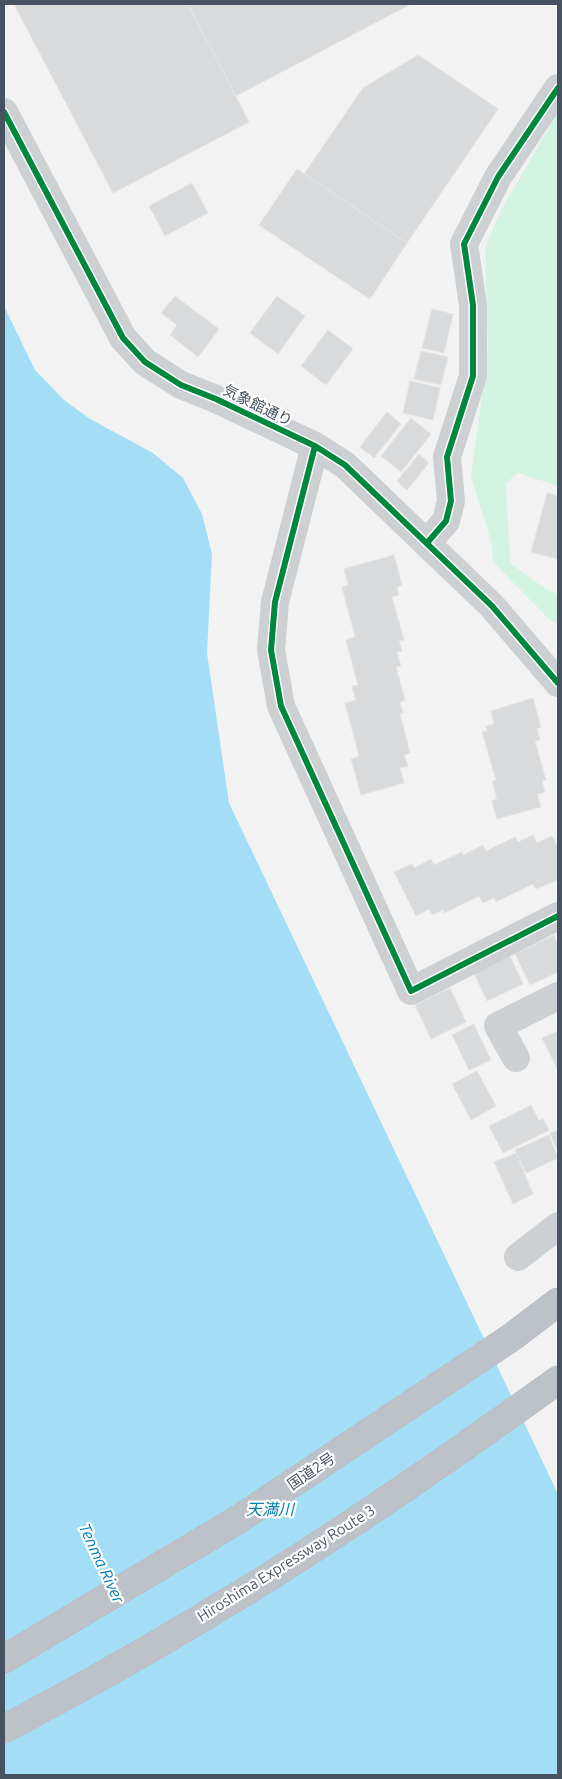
<svg xmlns="http://www.w3.org/2000/svg" width="562" height="1779" font-family="Ubuntu,'Noto Sans JP',sans-serif">
<style>
.green{fill:#d4f4e3}
.water{fill:#a4def6}
.building{fill:#d9dadc;stroke:#e3e4e5}
.lines{fill:none;stroke-linecap:round;stroke-linejoin:round}
.highway-casing{stroke:#b6bac2;stroke-width:29}
.minor{stroke:#cdd0d3;stroke-width:28}
.highway{stroke:#bdc2c9;stroke-width:28}
.cycleway-casing{stroke:#fff;stroke-width:9}
.cycleway{stroke:#00873e;stroke-width:6}
.labels{text-anchor:middle;dominant-baseline:central;stroke-width:4.5;stroke-linejoin:round;paint-order:stroke}
.street-label{font-size:15px;fill:#465261;stroke:#fff}
.water-label{font-size:16px;font-style:italic;fill:#017eb2;stroke:#fff}
</style>
<rect width="100%" height="100%" fill="#f2f2f2"/>
<path class="green" d="M558,112v374l-40,-13 -12,10 4,80 37,27 11,4v30l-7,-3 -58,-59 -1,-18 -21,-67 17,-126 -3,-103 16,-37z"/>
<path class="water" d="M4,306l31,64 29,30 26,19 63,34 30,25 19,36 10,40 -5,99 22,150 329,691v281h-554z"/>
<path class="building" d="M14,4h174l61,118 -136,71z
M188,4h223l-175,92z
M418,55l80,54 -91,134 -103,-69 59,-86z
M297,169l110,74 -37,56 -111,-74z
M192,183l16,30 -43,23 -16,-30z
M175,296l44,33 -21,28 -28,-22 7,-10 -16,-12z
M277,296l28,20 -27,38 -28,-21z
M432,309l21,5 -9,39 -22,-5z
M328,330l25,19 -27,36 -25,-19z
M421,351l27,6 -7,28 -27,-6z
M410,381l30,7 -7,32 -30,-7z
M387,412l14,12 -27,34 -14,-11z
M411,418l20,16 -30,38 -20,-16z
M419,454l10,9 -22,27 -10,-9z
M547,493l11,3v63l-27,-7z
M394,555l8,30 -5,2 2,8 -7,2 12,43 -5,1 3,10 -5,1 4,14 -5,1 9,33 -5,2 3,11 -3,1 10,39 -6,2 4,11 -8,2 4,15 -43,12 -10,-36 8,-3 -14,-53 11,-3 -4,-14 6,-1 -12,-45 9,-3 -13,-50 6,-2 -4,-16z
M533,698l8,29 -4,2 3,11 -5,1 11,39 -4,1 3,11 -8,2 4,13 -44,12 -5,-18 5,-2 -5,-18 4,-1 -14,-48 5,-1 -1,-5 8,-2 -3,-13z
M533,835l4,8 15,-7 6,11v33l-22,9 -3,-5 -37,18 -2,-4 -11,5 -4,-7 -35,17 -1,-3 -11,5 -3,-6 -13,7 -22,-44 18,-8 2,4 17,-9 3,6 28,-13 1,3 20,-10 3,6 29,-14 3,5z
M554,935l4,10v27l-28,13 -15,-31z
M510,956l13,28 -36,17 -13,-28z
M450,988l16,34 -35,17 -16,-34z
M474,1024l17,36 -22,10 -17,-35z
M558,1031v39l-16,-32z
M477,1071l19,35 -25,14 -19,-36z
M531,1105l8,16 4,-3 6,12 -46,23 -14,-27z
M558,1130v22l-8,-19z
M549,1135l9,23 -32,15 -11,-23z
M516,1153l17,41 -20,10 -19,-42z"/>
<g class="lines">
<g class="highway-casing">
<path id="highway" d="M4,1659l235,-140 273,-182 46,-35
M4,1729c143,-75 282,-159 415,-251 47,-32 93,-65 139,-98"/>
</g>
<path class="minor" d="M4,112l119,226 22,24 36,23 35,14 99,47 30,19 147,141 66,77
M315,446l-40,156 -4,48 10,56 130,285 147,-75
M427,543l19,-22 5,-20 -4,-44 26,-81v-71l-9,-61 34,-67 60,-89
M516,1058l-18,-32 60,-30
M518,1257l40,-31"/>
<use href="#highway" class="highway"/>
<g class="cycleway-casing">
<path id="cycleway" d="M4,112l119,226 22,24 36,23 35,14 99,47 30,19 147,141 66,77
M315,446l-40,156 -4,48 10,56 130,285 147,-75
M427,543l19,-22 5,-20 -4,-44 26,-81v-71l-9,-61 34,-67 60,-89"/>
</g>
<use href="#cycleway" class="cycleway"/>
</g>
<g class="labels">
<g class="street-label">
<text transform="translate(258 405) rotate(26)">気象館通り</text>
<text transform="translate(311 1471) rotate(-34)">国道2号</text>
<text transform="translate(286 1563) rotate(-32)">Hiroshima Expressway Route 3</text>
</g>
<g class="water-label">
<text x="270" y="1509">天満川</text>
<text transform="translate(102 1563) rotate(65)">Tenma River</text>
</g>
</g>
<rect width="562" height="1779" fill="none" stroke="#465261" stroke-width="10"/>
</svg>
